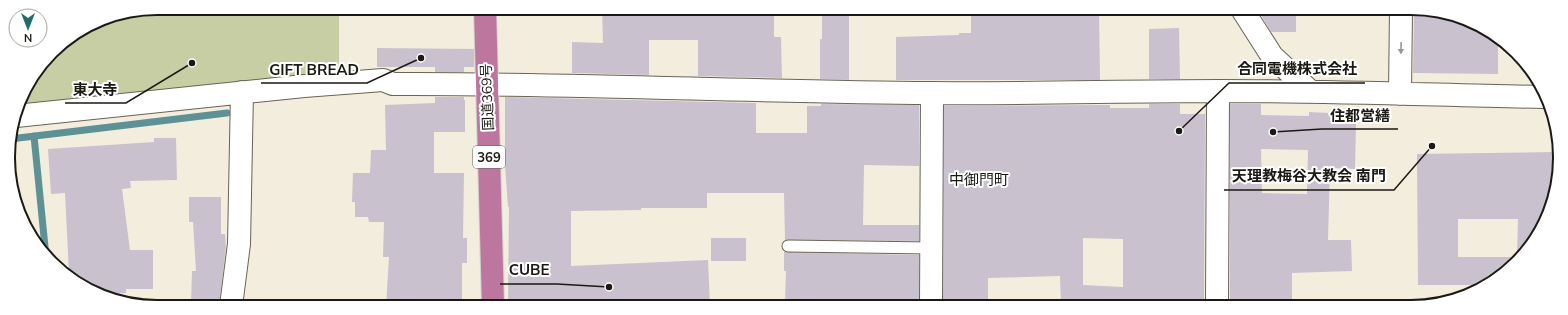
<svg xmlns="http://www.w3.org/2000/svg" width="1568" height="315" font-family="Mulish,'Noto Sans JP',sans-serif">
<style>
.green{fill:#c7cea3}
.lines{fill:none;stroke-linecap:round;stroke-linejoin:round}
.stream{stroke:#5d9195;stroke-width:7}
.building{fill:#cac1cf;fill-rule:evenodd}
.lane-casing{stroke:#686456;stroke-width:13}
.street-casing{stroke:#686456;stroke-width:24}
.highway-casing{stroke:#d1d1d0;stroke-width:24}
.lane{stroke:#fff;stroke-width:11}
.street{stroke:#fff;stroke-width:22}
.highway{stroke:#bd769e;stroke-width:22}
.oneway{fill:#989895}
.labels{text-anchor:middle;dominant-baseline:central;stroke-width:4;stroke-linejoin:round;paint-order:stroke}
.shield{fill:#fff;stroke:#5f5e5a;stroke-width:1}
.shield-label{font-size:13px;font-weight:bold;fill:#1b1913}
.street-label{font-size:14px;fill:#1b1913;stroke:#fff}
.neighbourhood-label{font-size:15px;fill:#1b1913;stroke:#fff}
.rim{fill:none;stroke:#1b1913;stroke-width:2}
.leader{fill:none;stroke:#1b1913;stroke-width:1.5}
.callout-dot{fill:#1b1913;stroke:#fff;stroke-width:1.5}
.callout-label{font-size:15px;text-anchor:middle;font-weight:bold;fill:#1b1913;stroke:#fff;stroke-width:4;stroke-linejoin:round;paint-order:stroke}
</style>
<rect width="100%" height="100%" fill="#f2eddc"/>
<path class="green" d="M158,8h181v66l-322,36 2,-10 33,-48 49,-33z"/>
<g class="lines">
<path class="stream" d="M34,136l12,121
M10,139l217,-26"/>
</g>
<path class="building" d="M602,8l172,1v28h7l1,41 -84,-2v-36h-49v35l-77,-2v-31l31,1z
M822,9h27v71l-29,-1v-40h2z
M971,9h128l1,71h-204v-43l63,-2v-2h12z
M1260,9h36v23h-25l-10,-17z
M1414,9h16l55,19 13,12v34l-85,-1z
M1179,28l1,51h-31v-50z
M377,48l97,1v18h-10v5h-29v-5h-58z
M435,97h29v3h1v32h-31v41h30l-1,65h4v25h-5v43h-76l3,-49h-6l1,-35h-15l-1,-5h-13v-15h-3l1,-29h17l1,-23h15l-1,-45 50,-2z
M505,97l251,6v30h51v-27h14v-2l98,1v61l-55,-1 -1,60h56v16l-134,-1 -1,-47h-77v15h-66v2l-70,1v55l137,-6 2,46h-202l1,-99h-1l-3,-42z
M1149,104h31v10h25l-1,193 -143,-1 -1,-30 -72,2v28h-45l1,-200 156,-1h10v3h39zM1083,238l40,1v48l-40,-2z
M1230,104h31v11l48,1v-4l39,2v8l8,1 -1,46 -25,-1 -2,72h23l1,31 -60,2v34h-62zM1261,149l47,1 -1,44 -45,-1z
M154,138h22l1,42 -47,1 1,7 -9,1 8,61h23v39h-27v4l-27,1 -8,-3 -22,-17 -4,-81 -14,1 -3,-45 106,-7z
M1555,152l1,35 -12,37 -28,39 -32,22h-66l-1,-131zM1458,219h60l-1,38h-59z
M189,197h32v37h4l1,13 -7,59h-28l1,-35h4l-3,-49h-4z
M711,238h35v23h-35z
M784,252l135,3v47l-134,-1 1,-30h-2z"/>
<g class="lines">
<g class="lane-casing">
<path id="lane" d="M788,246l143,2"/>
</g>
<g class="street-casing">
<path id="street" d="M1242,9l30,47 38,35
M1400,94l1,-85
M16,116l288,-30 79,-6 10,4c179,-1 358,8 538,9 96,1 193,-2 289,-2 108,0 216,4 324,6
M231,306l8,-62 3,-152
M931,306l1,-213
M1217,307l1,-216"/>
</g>
<g class="highway-casing">
<path id="highway" d="M485,8l8,298"/>
</g>
<use href="#lane" class="lane"/>
<use href="#street" class="street"/>
<use href="#highway" class="highway"/>
</g>
<defs><path id="oneway-solid" d="M-6-.8H1V-3.2L6.5 0L1 3.2V.8H-6Z"/></defs>
<use class="oneway" href="#oneway-solid" transform="translate(1401 48) rotate(91)"/>
<g class="labels">
<rect class="shield" x="473" y="146" width="32" height="22" rx="3"/>
<g class="shield-label">
<text x="489" y="157">369</text>
</g>
<g class="street-label">
<text transform="translate(487 97) rotate(-92)">国道369号</text>
</g>
<g class="neighbourhood-label">
<text x="979" y="179">中御門町</text>
</g>
</g>
<path d="M0 0H1568V315H0ZM157 15H1411A142 142 0 0 1 1553 157V158A142 142 0 0 1 1411 300H157A142 142 0 0 1 15 158V157A142 142 0 0 1 157 15Z" fill="#fff" fill-rule="evenodd"/>
<path class="rim" d="M157 15H1411A142 142 0 0 1 1553 157V158A142 142 0 0 1 1411 300H157A142 142 0 0 1 15 158V157A142 142 0 0 1 157 15Z"/>
<path class="leader" d="M1179 131L1229 83H1365M421 58L367 83H261M192 63L126 103H65M1273 132L1322 129H1398M1432 146L1394 190H1224M609 287L557 284H500"/>
<g class="callout-dot">
<circle cx="1179" cy="131" r="4"/>
<circle cx="421" cy="58" r="4"/>
<circle cx="192" cy="63" r="4"/>
<circle cx="1273" cy="132" r="4"/>
<circle cx="1432" cy="146" r="4"/>
<circle cx="609" cy="287" r="4"/>
</g>
<g class="callout-label">
<text x="1297" y="74">合同電機株式会社</text>
<text x="314" y="75">GIFT BREAD</text>
<text x="95" y="95">東大寺</text>
<text x="1360" y="121">住都営繕</text>
<text x="1309" y="181">天理教梅谷大教会 南門</text>
<text x="529" y="275">CUBE</text>
</g>
<g transform="translate(28 28) rotate(180)"><circle r="19" fill="#ffffff" stroke="#a4a3a1"/>
<path d="M0-3L7 15L0 10L-7 15Z" fill="#206c6e"/>
<text y="-6" font-size="11" font-weight="bold" text-anchor="middle" fill="#1b1913">N</text>
</g>
</svg>
